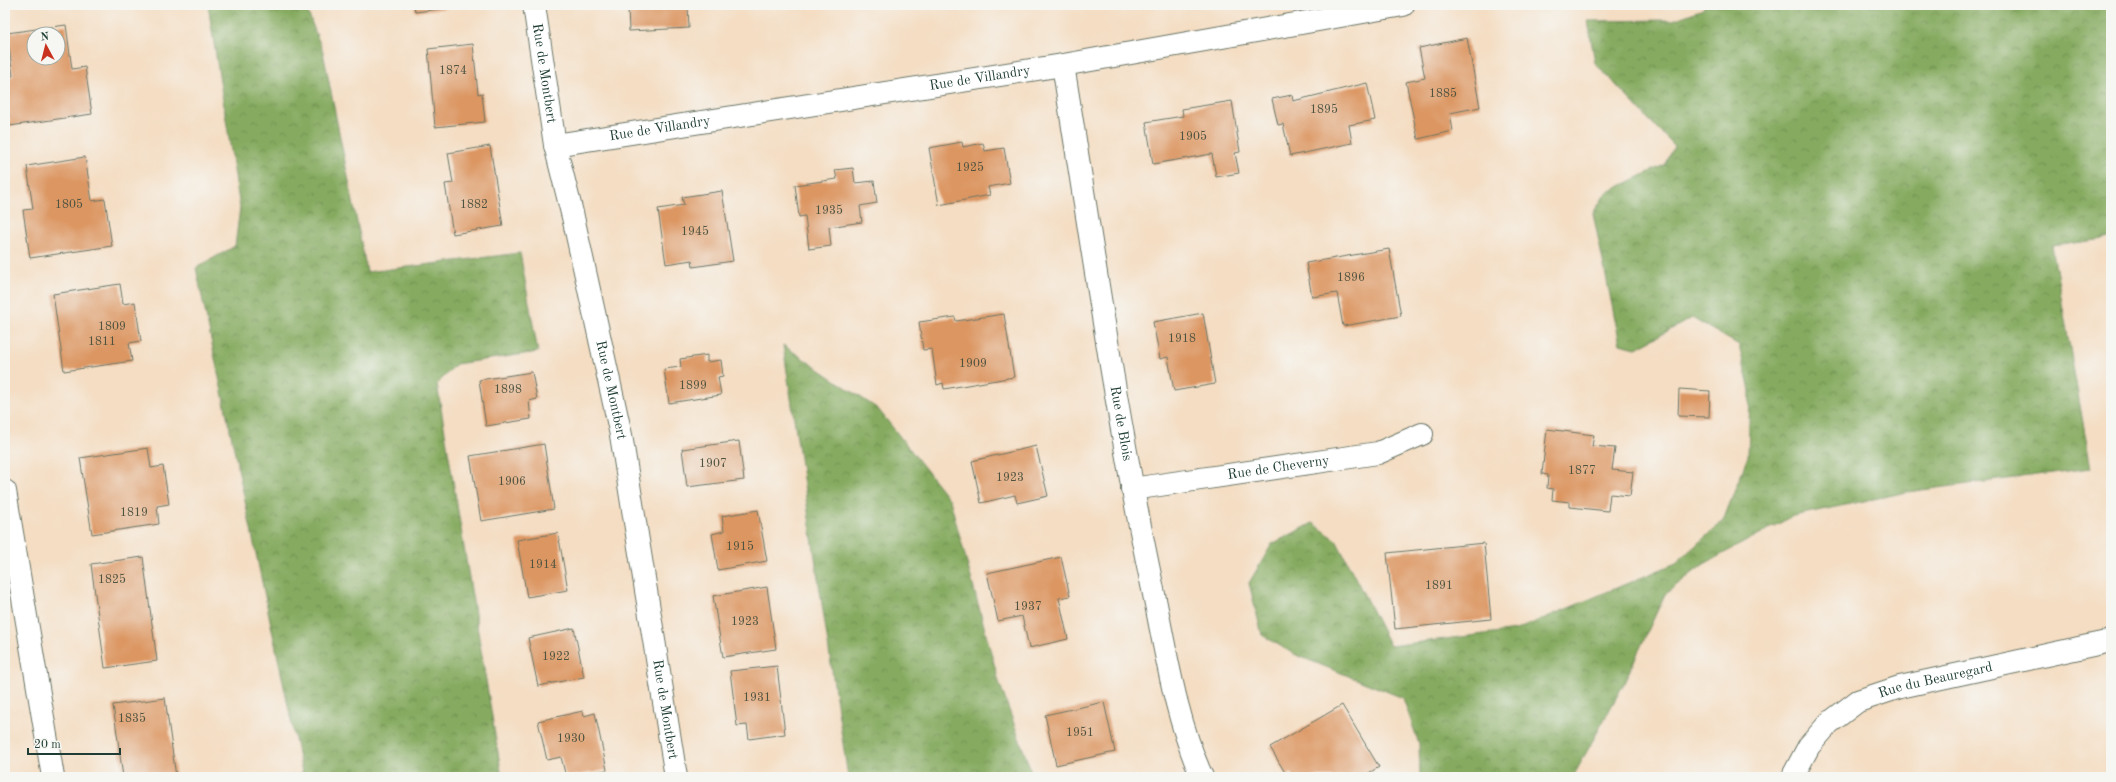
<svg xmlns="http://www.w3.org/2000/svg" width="2116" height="782" font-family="'Old Standard TT',serif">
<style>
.forest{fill:url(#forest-crowns);stroke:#52744a}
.building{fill:#dc9662;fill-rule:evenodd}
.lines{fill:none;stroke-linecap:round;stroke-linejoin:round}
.minor-casing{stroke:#6a7566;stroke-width:24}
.path{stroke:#6a7566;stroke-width:2.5;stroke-dasharray:3 3;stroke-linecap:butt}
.minor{stroke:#fff;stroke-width:22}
.labels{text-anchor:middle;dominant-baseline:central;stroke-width:3;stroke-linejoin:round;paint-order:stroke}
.number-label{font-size:12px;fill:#4e5340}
.street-label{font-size:14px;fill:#1f3d34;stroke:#f6f6f2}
</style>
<defs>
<pattern id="forest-crowns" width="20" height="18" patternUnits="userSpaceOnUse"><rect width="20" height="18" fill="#86ab60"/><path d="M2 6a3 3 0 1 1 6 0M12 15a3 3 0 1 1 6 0" fill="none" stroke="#6d8c50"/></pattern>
</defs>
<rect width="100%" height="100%" fill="#f6f6f2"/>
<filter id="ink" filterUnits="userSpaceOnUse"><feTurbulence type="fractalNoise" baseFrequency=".025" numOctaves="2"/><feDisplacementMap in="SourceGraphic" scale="8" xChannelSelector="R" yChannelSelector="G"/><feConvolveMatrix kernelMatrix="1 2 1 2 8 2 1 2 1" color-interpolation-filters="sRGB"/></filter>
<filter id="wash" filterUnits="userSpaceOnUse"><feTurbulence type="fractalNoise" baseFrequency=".012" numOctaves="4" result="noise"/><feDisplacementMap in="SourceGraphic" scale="16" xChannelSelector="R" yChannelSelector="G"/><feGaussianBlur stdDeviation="0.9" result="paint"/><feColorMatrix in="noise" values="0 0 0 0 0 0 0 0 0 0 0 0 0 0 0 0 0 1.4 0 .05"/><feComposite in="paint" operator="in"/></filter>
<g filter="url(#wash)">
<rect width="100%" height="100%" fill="#f4ddc2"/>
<path class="forest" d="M208,5h97l18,47 44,220 153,-19 18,99 -82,12 -19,20 65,393h-199l-107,-509 39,-22 5,-38z
M1705,5h406v233l-59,8 39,222 -184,24 -114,24 -89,48 -39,30 -42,91 -50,92h-153l-1,-33 -16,-46 -109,-44 -32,-19 -13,-52 23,-39 41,-21 23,17 54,106 126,-16 160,-67 47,-42 25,-65 2,-65 -11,-46 -47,-27 -56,30 -16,-4 -27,-131 13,-20 60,-29 8,-18 -79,-83 -7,-42 85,-1 30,-11z
M783,345l95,64 72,91 49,182 34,95h-185z"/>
<g id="blocks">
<path class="building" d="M414,5h52v1l-51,6z
M622,5h66l1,23 -60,3 -1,-24 -6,1z
M66,25l6,44 13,-2 7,47 -82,12 -5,-49 8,-1 -6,-43zM34,34h24v24h-24z
M1467,38l13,69 -30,6 3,18 -35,8 -12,-57 19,-4 -6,-30z
M473,44l5,50 4,-1 3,29 -50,5 -7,-78z
M1367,83l8,37 -26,5 3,18 -62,13 -7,-32 -5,1 -6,-26 20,-4 1,6z
M1232,101l8,51 -5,1 4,20 -23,4 -4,-23 -59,10 -7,-42 37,-6 -1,-7z
M962,142l1,5 20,-4 2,8 19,-3 6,35 -22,4 2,8 -51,10 -10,-57z
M490,146l13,80 -50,8 -8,-50 8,-1 -5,-30z
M85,157l7,44 13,-2 7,47 -82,12 -7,-48 10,-1 -6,-43z
M853,168l2,15 19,-2 3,22 -17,3 2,16 -33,5 2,19 -22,3 -4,-33 -6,1 -4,-32 42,-6 -2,-9z
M722,191l11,70 -40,6 -1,-7 -26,4 -8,-55 26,-4 -2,-8z
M1389,249l12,67 -58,10 -6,-33 -25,4 -6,-34z
M120,284l3,20 12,-2 6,39 -12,2 3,18 -68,10 -11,-77z
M1203,313l12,71 -41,7 -6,-34 -8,2 -7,-37z
M1004,314l10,63 -70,12 -1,-6 -6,2 -5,-36 -9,1 -4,-28 36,-5 1,4z
M707,355v7l14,-2 2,16 -5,1 3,18 -52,8 -5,-34 17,-2 -1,-8z
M532,372l5,27 -8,2 2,18 -45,7 -7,-46z
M1679,389l31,2 -1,26 -31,-1z
M1547,429l47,6 -2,11 23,2 -3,22 21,2 -3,24 -20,-2 -2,17 -38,-4v-5l-18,-2 1,-11 -6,-1 1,-13 -6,-1z
M739,441l5,39 -57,7 -5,-38z
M544,444l10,65 -73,12 -11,-65z
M1036,446l12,50 -31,7 -2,-8 -34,8 -9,-42z
M148,448l3,20 12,-2 6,38 -12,2 2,18 -67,10 -12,-76z
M758,510l9,51 -49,9 -6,-36 12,-3 -2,-15z
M558,533l10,57 -41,7 -10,-57z
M1484,543l7,76 -96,10 -8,-76z
M143,557l14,104 -52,7 -14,-104z
M1061,557l9,39 -11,2 9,41 -39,9 -7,-32 -24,5 -11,-48z
M767,587l9,62 -53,8 -10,-61z
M574,628l10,49 -46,9 -10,-48z
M777,666l8,68 -36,5 -2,-14 -10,1 -7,-55z
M165,698l11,79h-53l-10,-72z
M1104,702l11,50 -59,13 -11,-50z
M1342,705l37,62 -17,10h-68l-2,-4 -5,3 -17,-29z
M583,711l1,5 11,-3 12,57 -41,7 -5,-20 -14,3 -9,-39z"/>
</g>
</g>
<g filter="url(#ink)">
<use href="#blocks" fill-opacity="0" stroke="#6a7566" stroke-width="1"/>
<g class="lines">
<g class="minor-casing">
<g id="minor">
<path id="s1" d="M534,5l21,140 18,72 48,218 55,342"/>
<path id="s2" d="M1063,65c28,172 52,345 88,515 14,65 23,135 51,197"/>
<path id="s3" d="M555,145l508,-80 340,-60"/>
<path id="s4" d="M1132,489l246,-36 44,-19"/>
<path d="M5,491l48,286"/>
<path id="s5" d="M1794,774l15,-28 20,-23 29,-22 42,-14 211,-46"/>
</g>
</g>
<path class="path" d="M2111,5v1"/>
<use href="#minor" class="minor"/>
</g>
</g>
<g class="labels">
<g class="number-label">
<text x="453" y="71">1874</text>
<text x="1443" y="94">1885</text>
<text x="1324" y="110">1895</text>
<text x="1193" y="137">1905</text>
<text x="970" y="168">1925</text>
<text x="69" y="205">1805</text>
<text x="474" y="205">1882</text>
<text x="829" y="211">1935</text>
<text x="695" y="232">1945</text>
<text x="1351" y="278">1896</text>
<text x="112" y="327">1809</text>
<text x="1182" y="339">1918</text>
<text x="102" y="342">1811</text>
<text x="973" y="364">1909</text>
<text x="693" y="386">1899</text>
<text x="508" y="390">1898</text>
<text x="713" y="464">1907</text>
<text x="1582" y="471">1877</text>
<text x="1010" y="478">1923</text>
<text x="512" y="482">1906</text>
<text x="134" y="513">1819</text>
<text x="740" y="547">1915</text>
<text x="543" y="565">1914</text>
<text x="112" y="580">1825</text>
<text x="1439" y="586">1891</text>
<text x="1028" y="607">1937</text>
<text x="745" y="622">1923</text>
<text x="556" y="657">1922</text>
<text x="757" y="698">1931</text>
<text x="132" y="719">1835</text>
<text x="1080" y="733">1951</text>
<text x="571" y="739">1930</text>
</g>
<g class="street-label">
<text stroke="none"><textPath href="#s1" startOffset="69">Rue de Montbert</textPath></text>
<text stroke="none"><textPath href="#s3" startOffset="430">Rue de Villandry</textPath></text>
<text stroke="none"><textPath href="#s3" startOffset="106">Rue de Villandry</textPath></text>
<text stroke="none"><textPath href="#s1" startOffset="393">Rue de Montbert</textPath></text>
<text stroke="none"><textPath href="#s2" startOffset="363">Rue de Blois</textPath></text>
<text stroke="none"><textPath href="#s4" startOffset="148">Rue de Cheverny</textPath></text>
<text stroke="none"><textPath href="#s5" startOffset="179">Rue du Beauregard</textPath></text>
<text stroke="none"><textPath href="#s1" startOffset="717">Rue de Montbert</textPath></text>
</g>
</g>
<rect width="2116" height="782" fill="none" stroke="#f6f6f2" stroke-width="20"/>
<g transform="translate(46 46) rotate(353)"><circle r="19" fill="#f6f6f2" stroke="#a0aca6"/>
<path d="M0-3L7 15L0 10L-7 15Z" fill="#c8321e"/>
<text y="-6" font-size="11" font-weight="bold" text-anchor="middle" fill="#1f3d34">N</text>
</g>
<path d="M28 748v6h92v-6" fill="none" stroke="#1f3d34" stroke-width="2"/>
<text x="34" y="748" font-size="12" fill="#1f3d34" stroke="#f6f6f2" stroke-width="3" paint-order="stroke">20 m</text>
</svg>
